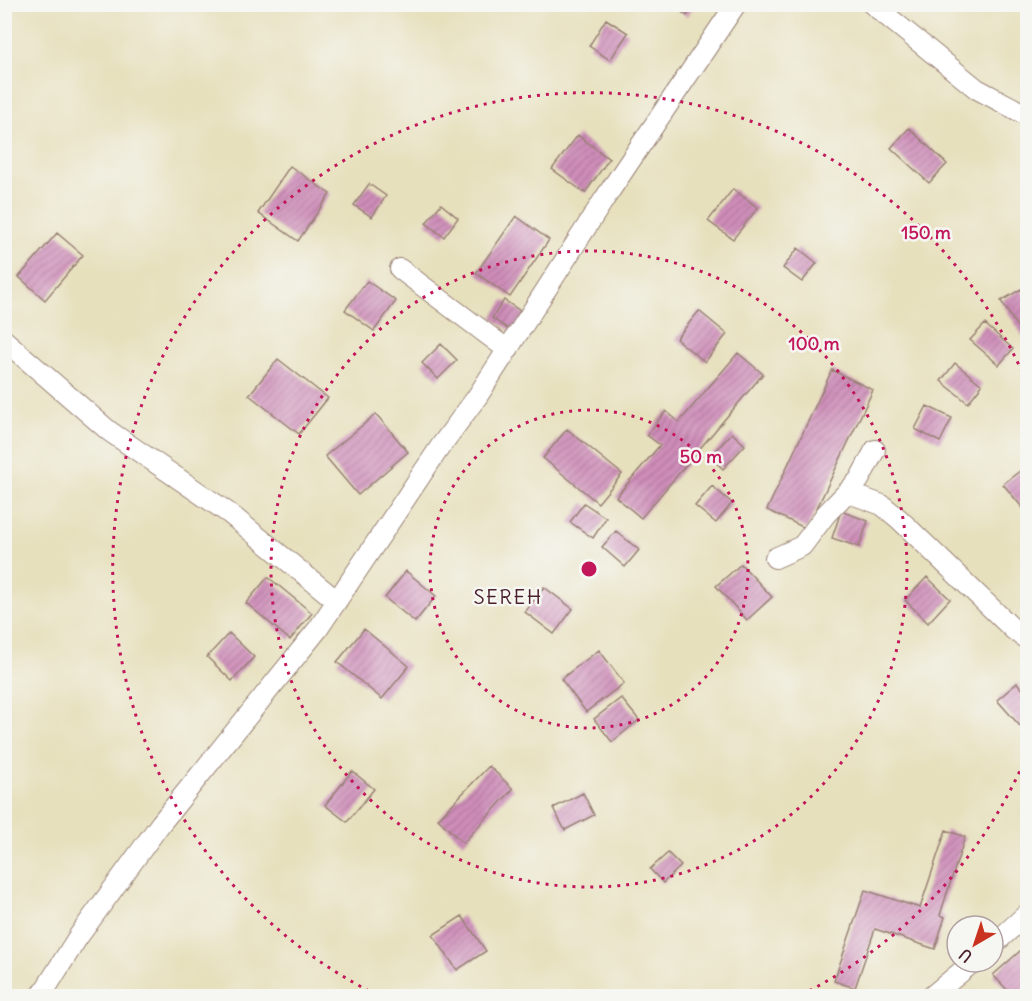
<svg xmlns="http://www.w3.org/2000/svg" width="1032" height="1001" font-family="Delius,sans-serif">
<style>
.building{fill:url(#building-hatch)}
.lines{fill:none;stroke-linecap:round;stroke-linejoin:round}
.street-casing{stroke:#988074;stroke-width:22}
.street{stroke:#fff;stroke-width:20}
.ring{fill:none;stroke:#c2185b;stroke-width:3;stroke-dasharray:3 6}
.labels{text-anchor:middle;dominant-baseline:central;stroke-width:5;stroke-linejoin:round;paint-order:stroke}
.neighbourhood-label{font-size:20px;letter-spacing:1.5px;fill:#4a1f2b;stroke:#f6f6f2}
.centre{fill:#c2185b;stroke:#f6f6f2;stroke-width:3}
.ring-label{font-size:18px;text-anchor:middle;font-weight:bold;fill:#c2185b;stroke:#f6f6f2;stroke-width:5;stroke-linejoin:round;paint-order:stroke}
</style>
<defs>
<pattern id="building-hatch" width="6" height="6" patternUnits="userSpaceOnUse" patternTransform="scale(1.5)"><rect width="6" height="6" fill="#cf8eba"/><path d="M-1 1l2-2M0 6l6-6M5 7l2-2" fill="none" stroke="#aa7397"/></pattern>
</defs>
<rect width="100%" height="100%" fill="#f6f6f2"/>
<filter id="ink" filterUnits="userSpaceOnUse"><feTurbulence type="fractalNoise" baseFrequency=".0167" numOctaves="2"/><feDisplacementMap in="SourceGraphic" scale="12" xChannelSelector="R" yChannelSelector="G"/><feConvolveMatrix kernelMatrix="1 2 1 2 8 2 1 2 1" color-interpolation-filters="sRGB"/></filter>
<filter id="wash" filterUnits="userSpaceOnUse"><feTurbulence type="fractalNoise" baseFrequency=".008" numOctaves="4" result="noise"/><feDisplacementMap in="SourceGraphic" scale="24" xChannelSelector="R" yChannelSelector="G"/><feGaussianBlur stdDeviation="1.35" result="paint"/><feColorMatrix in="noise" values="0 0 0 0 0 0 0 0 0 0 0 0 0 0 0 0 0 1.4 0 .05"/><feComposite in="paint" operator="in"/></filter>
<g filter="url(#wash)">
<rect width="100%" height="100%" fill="#e7e0bd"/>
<g id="blocks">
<path class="building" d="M671,4h24l-8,12z
M606,19l22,14 -18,27 -21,-14z
M909,128l38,36 -18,19 -38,-35z
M578,135l31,24 -24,34 -33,-24z
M290,166l40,28 -32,47 -40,-28z
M369,184l17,12 -14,21 -18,-12z
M733,189l25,19 -25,31 -25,-18z
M441,204l17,14 -14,19 -18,-14z
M516,216l33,24 -39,57 -34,-24z
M57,233l26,22 -38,45 -26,-23z
M798,248l19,15 -15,19 -19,-14z
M367,281l29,20 -22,30 -29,-21z
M1021,289l7,10v37l-4,2 -23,-37z
M504,300l22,15 -12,18 -22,-15z
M699,311l28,23 -22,28 -29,-23z
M985,324l28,25 -14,16 -29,-25z
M441,344l16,16 -19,19 -16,-16z
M738,353l25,21 -122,144 -25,-21 44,-52 -13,-10 19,-24 13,11z
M278,359l50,39 -29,36 -50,-39z
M955,363l27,22 -14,18 -27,-22z
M832,370l41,20 -66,139 -40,-19z
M927,406l25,12 -12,24 -25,-13z
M376,414l32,38 -50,43 -33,-39z
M567,429l55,45 -24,29 -55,-45z
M732,433l13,12 -22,24 -13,-12z
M1025,467l3,3 -2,42 -23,-28z
M712,486l20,17 -16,20 -21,-17z
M584,503l22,15 -13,20 -23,-16z
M841,511l27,10 -9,26 -27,-9z
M616,531l23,19 -14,17 -23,-20z
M741,564l31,33 -25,23 -31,-34z
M406,571l30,25 -21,26 -30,-24z
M268,577l44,36 -22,27 -44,-37z
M927,577l23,22 -22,24 -23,-23z
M544,587l29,22 -19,25 -29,-22z
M364,629l45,37 -27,33 -45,-37z
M229,633l25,24 -22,24 -25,-24z
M599,650l25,33 -38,29 -25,-33z
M1017,683l11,12v40l-31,-35z
M621,698l18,22 -27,22 -18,-23z
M489,766l24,23 -50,54 -25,-24z
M352,771l22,18 -27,33 -22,-17z
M583,793l11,22 -29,15 -12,-22z
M946,830l19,7 -25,78 5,2 -10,32 -60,-20 -20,59 -21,-7 31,-91 55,18z
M668,853l13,13 -18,17 -13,-14z
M462,916l24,35 -29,19 -24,-35z
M1028,944v52h-15l-20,-21z"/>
</g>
</g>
<g filter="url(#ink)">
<use href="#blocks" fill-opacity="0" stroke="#988074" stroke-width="1.5"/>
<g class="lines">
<g class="street-casing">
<path id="street" d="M872,4l105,85 51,27
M400,269l108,81
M4,340l105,91 121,83 107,87
M849,493l33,12 17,14 115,111 14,10
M775,558l27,-12 24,-32 33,-34 16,-30
M993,945l35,-32
M41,996l37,-59 83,-114 157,-194 122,-182 37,-50 128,-199 131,-194
M932,996l41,-34"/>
</g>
<use href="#street" class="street"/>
</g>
</g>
<g class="ring">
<circle cx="589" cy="569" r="159"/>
<circle cx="589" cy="569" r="318"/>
<path d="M1027 755A476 476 0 0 1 801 995M377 995A476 476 0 1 1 1027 383"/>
</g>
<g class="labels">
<g class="neighbourhood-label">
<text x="508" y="596">SEREH</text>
</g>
</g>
<circle cx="589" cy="569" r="9" class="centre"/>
<g class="ring-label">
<text x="926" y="239">150 m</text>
<text x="814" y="350">100 m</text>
<text x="701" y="463">50 m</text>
</g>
<rect width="1032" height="1001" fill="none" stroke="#f6f6f2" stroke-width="24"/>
<g transform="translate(975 944) rotate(219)"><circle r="28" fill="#f6f6f2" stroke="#b1a0a2" stroke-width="1.5"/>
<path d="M0-4.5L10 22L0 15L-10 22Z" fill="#c8321e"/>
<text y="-9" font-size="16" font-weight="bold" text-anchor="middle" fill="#4a1f2b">U</text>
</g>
</svg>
